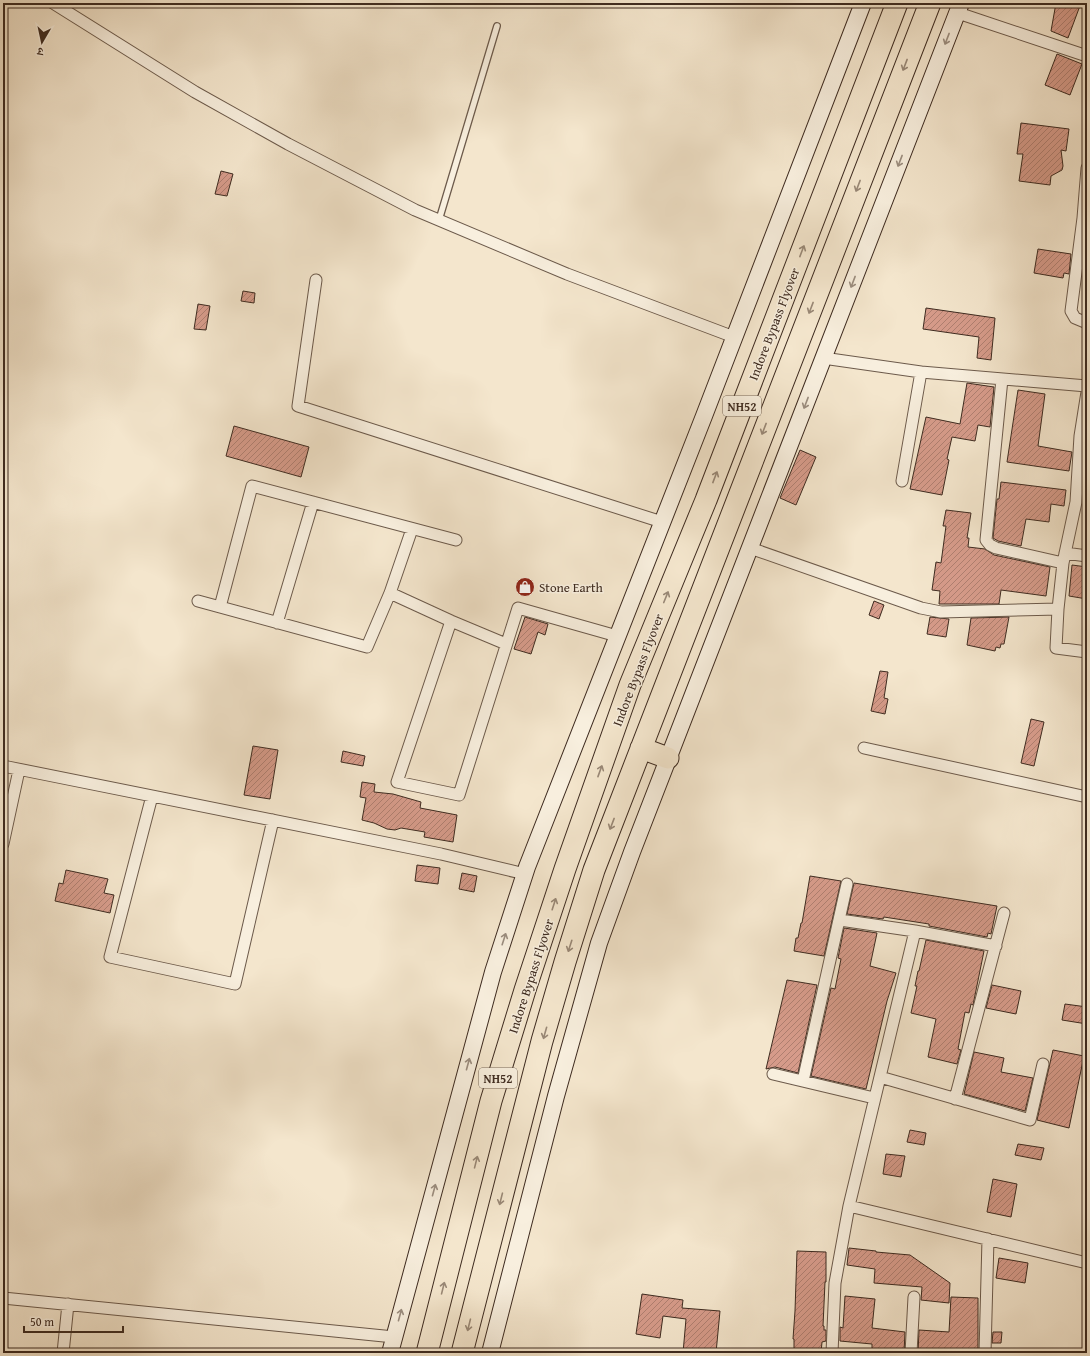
<svg xmlns="http://www.w3.org/2000/svg" width="1090" height="1356" font-family="'Gentium Book Plus','Noto Serif Devanagari',serif">
<style>
.building{fill:url(#building-hatch);stroke:#3e2b20}
.lines{fill:none;stroke-linecap:round;stroke-linejoin:round}
.lane-casing{stroke:#6c5a4b;stroke-width:8}
.street-casing{stroke:#6c5a4b;stroke-width:13}
.secondary-casing{stroke:#3e2b20;stroke-width:18}
.highway-casing{stroke:#3e2b20;stroke-width:23}
.lane{stroke:#f8efde;stroke-width:5.5}
.street{stroke:#f8efde;stroke-width:11}
.secondary{stroke:#f8efde;stroke-width:16}
.highway{stroke:#f4e6cd;stroke-width:21}
.oneway{stroke:#9b8d7f}
.oneway2{stroke:#998876}
.labels{text-anchor:middle;dominant-baseline:central;stroke-width:3;stroke-linejoin:round;paint-order:stroke}
.shield{fill:#f8efde;stroke:#766659;stroke-width:1}
.shield-label{font-size:12px;font-weight:bold;fill:#3e2b20}
.street-label{font-size:13px;fill:#3e2b20;stroke:#f8efde}
.poi-label{font-size:13px;fill:#3e2b20;stroke:#f8efde;text-anchor:start}
</style>
<defs>
<pattern id="building-hatch" width="6" height="6" patternUnits="userSpaceOnUse"><rect width="6" height="6" fill="#d69b8a"/><path d="M-1 1l2-2M0 6l6-6M5 7l2-2" fill="none" stroke="#af7f70"/></pattern>
</defs>
<rect width="100%" height="100%" fill="#f4e6cd"/>
<filter id="stains"><feTurbulence type="fractalNoise" baseFrequency=".005" numOctaves="4"/><feColorMatrix values="0 0 0 0 .2 0 0 0 0 .09 0 0 0 0 .02 0 0 0 .5 -.17"/></filter>
<radialGradient id="worn" r=".72"><stop offset=".6" stop-color="#630" stop-opacity="0"/><stop offset="1" stop-color="#630" stop-opacity=".3"/></radialGradient>
<path class="building" d="M1056,3h25l-13,35 -17,-7z
M1057,54l25,10 -12,31 -25,-10z
M1021,123l48,6 -3,22 -5,-1 2,16 -1,4 -11,6 -1,9 -31,-4 4,-27h-6z
M221,171l12,3 -6,22 -12,-2z
M1038,249l33,5 -2,20 -5,-1 -1,5 -29,-5z
M1085,256h2v21l-4,-1z
M243,291l12,2 -1,10 -13,-2z
M198,304l12,2 -4,24 -12,-1z
M926,308l69,10 -4,42 -14,-2 2,-21 -56,-8z
M967,383l27,4 -4,40 -12,-2 -3,16 -23,-4 -5,22 2,1 -7,35 -32,-6 16,-72 34,7z
M1018,390l27,4 -7,52 34,6 -3,19 -62,-9z
M234,426l75,21 -8,30 -75,-21z
M800,450l16,7 -20,48 -16,-7z
M1001,482l65,8 -2,16 -13,-2 -2,18 -23,-3 -5,27 -23,-5 -5,-3 4,-39h2z
M946,510l25,3 -4,25h2l-1,9 17,2 9,6 56,12 -4,29 -45,-6 -2,14h-60l1,-13 -8,-1 4,-28 5,1 5,-37h-3z
M1072,565l15,2v32l-18,-3z
M874,601l10,4 -5,14 -10,-4z
M525,617l23,7 -3,11 -7,-3 -7,22 -17,-5z
M930,617l19,2 -3,18 -19,-3z
M1009,617l-5,27h-3l-1,4 -4,-1 -1,4 -28,-6 4,-27z
M880,671l8,1 -4,26 4,1 -3,15 -14,-3z
M1031,719l13,3 -10,44 -13,-3z
M253,746l25,4 -8,49 -26,-4z
M343,751l22,5 -2,10 -22,-4z
M362,782l13,2 -1,8 19,2 28,8 -1,6 37,7 -4,27 -29,-5 1,-5 -24,-4 -6,2 -8,-1 -13,-6 -12,-3 4,-22 -6,-1z
M417,865l23,3 -2,16 -23,-3z
M66,870l42,9 -4,14 10,2 -4,18 -55,-12 4,-18 4,1z
M462,873l15,3 -3,16 -15,-3z
M810,876l31,5 -17,75 -30,-5 2,-13h2l3,-15h1z
M854,883l143,23 -6,28 -3,-1 -1,4 -58,-11v-2l-45,-7 -1,2 -36,-5z
M844,928l33,5 -7,33 26,7 -9,28 -21,88 -55,-13 20,-88 4,1 6,-30 -3,-1z
M926,940l58,11 -11,54 -2,-1 -2,9 -4,-1 -7,37 3,1 -4,14 -29,-7 8,-38 -25,-6 6,-27h-2l3,-15h1z
M787,980l30,5 -19,88 -23,-6 -9,2z
M992,985l29,6 -5,23 -30,-6z
M1065,1004l22,3v17l-25,-4z
M1053,1050l31,6 -15,72 -32,-8z
M974,1052l30,6 -3,14 32,6 -8,33 -61,-17z
M910,1130l16,3 -2,12 -17,-3z
M1018,1144l26,4 -3,12 -26,-5z
M886,1154l19,2 -4,21 -18,-3z
M993,1179l24,5 -6,33 -24,-5z
M849,1248l27,3v1l34,3 40,28 -1,20 -28,-3 1,-13 -48,-4 1,-14 -28,-4z
M797,1251l29,1v30h-1l-2,44h1v4h2v11l-4,1 -1,11h-27v-14h-1l2,-28z
M999,1258l29,5 -3,20 -29,-5z
M642,1294l41,6 -1,8 38,3 -4,42h-33l3,-34 -23,-3 -3,22 -24,-4z
M845,1296l30,3 -3,29 33,4 -1,21h-32v-9l-32,-3v-14l3,1z
M951,1297l27,1v55h-60l1,-23 30,2z
M993,1332h9l-1,11h-9z"/>
<g class="lines">
<g class="lane-casing">
<path id="lane" d="M439,220l58,-194"/>
</g>
<g class="street-casing">
<path id="street" d="M53,3l142,89 93,52 127,66 152,64 167,63
M958,13l129,43
M1087,168l-4,50 -12,93 4,7 12,5
M316,280l-18,126 364,116
M823,358l98,14 166,14
M1002,379l-16,161 4,5 6,3 67,15
M1087,392l-7,44 -4,66 -13,61 -5,46 -2,39 31,4
M902,481l19,-109
M750,548l171,60 20,4 117,-3
M1065,553l22,3
M390,593l61,28 55,23
M198,601l169,46 23,-54 22,-64
M220,607l32,-121 204,54
M451,621l-54,161 62,13 59,-187 99,28
M277,623l36,-121
M864,748l223,49
M3,766l438,88 84,20
M152,796l-42,161 125,27 38,-164
M3,844l16,-74
M840,920l75,11 81,15
M773,1074l101,24
M880,1077l150,43 13,-56
M803,1081l44,-197
M955,1099l49,-186
M849,1206l238,57
M3,1298l391,39
M63,1353l5,-49
M832,1353l3,-70 14,-77 66,-275
M911,1353l3,-56
M985,1353l3,-114"/>
</g>
<g class="secondary-casing">
<path id="secondary" d="M390,1353l103,-381 34,-105 177,-451 159,-413
M490,1353l66,-257 43,-153 33,-91 329,-849"/>
</g>
<g class="highway-casing">
<path id="highway" d="M641,748l27,10
M427,1353l64,-252 34,-111 40,-121 65,-184 76,-185 191,-497
M462,1353l80,-312 23,-79 29,-92 336,-867"/>
</g>
<use href="#lane" class="lane"/>
<use href="#street" class="street"/>
<use href="#secondary" class="secondary"/>
<use href="#highway" class="highway"/>
</g>
<defs><path id="oneway-shaft" d="M-6 0H5M1.5-3L5.5 0L1.5 3" fill="none" stroke-width="1.6" stroke-linecap="round" stroke-linejoin="round"/></defs>
<g class="oneway">
<use href="#oneway-shaft" transform="translate(947 39) rotate(111)"/>
<use href="#oneway-shaft" transform="translate(900 161) rotate(111)"/>
<use href="#oneway-shaft" transform="translate(853 282) rotate(111)"/>
<use href="#oneway-shaft" transform="translate(806 403) rotate(111)"/>
<use href="#oneway-shaft" transform="translate(504 939) rotate(-72)"/>
<use href="#oneway-shaft" transform="translate(468 1064) rotate(-75)"/>
<use href="#oneway-shaft" transform="translate(434 1190) rotate(-75)"/>
<use href="#oneway-shaft" transform="translate(400 1315) rotate(-75)"/>
</g>
<g class="oneway2">
<use href="#oneway-shaft" transform="translate(905 65) rotate(111)"/>
<use href="#oneway-shaft" transform="translate(858 186) rotate(111)"/>
<use href="#oneway-shaft" transform="translate(802 251) rotate(-69)"/>
<use href="#oneway-shaft" transform="translate(811 308) rotate(111)"/>
<use href="#oneway-shaft" transform="translate(764 429) rotate(111)"/>
<use href="#oneway-shaft" transform="translate(715 477) rotate(-69)"/>
<use href="#oneway-shaft" transform="translate(666 597) rotate(-68)"/>
<use href="#oneway-shaft" transform="translate(600 771) rotate(-70)"/>
<use href="#oneway-shaft" transform="translate(612 824) rotate(111)"/>
<use href="#oneway-shaft" transform="translate(554 904) rotate(-72)"/>
<use href="#oneway-shaft" transform="translate(570 946) rotate(108)"/>
<use href="#oneway-shaft" transform="translate(545 1033) rotate(106)"/>
<use href="#oneway-shaft" transform="translate(476 1162) rotate(-76)"/>
<use href="#oneway-shaft" transform="translate(501 1199) rotate(104)"/>
<use href="#oneway-shaft" transform="translate(443 1288) rotate(-76)"/>
<use href="#oneway-shaft" transform="translate(469 1325) rotate(104)"/>
</g>
<defs>
<g id="shop-disc" transform="scale(1)"><circle r="9.5" fill="#8f2418" stroke="#f8efde"/><path d="M-5-2.5h2.3a2.7 3.5 0 0 1 5.4 0H5L5.5 6h-11ZM-1.5-2.5h3a1.5 2.3 0 0 0-3 0Z" fill="#fff"/></g>
</defs>
<g fill-rule="evenodd">
<use href="#shop-disc" x="525" y="587"/>
</g>
<g class="labels">
<g class="shield">
<rect x="723" y="396" width="38" height="20" rx="3"/>
<rect x="479" y="1068" width="38" height="20" rx="3"/>
</g>
<g class="shield-label">
<text x="742" y="406">NH52</text>
<text x="498" y="1078">NH52</text>
</g>
<g class="street-label">
<text transform="translate(774 324) rotate(-69)">Indore Bypass Flyover</text>
<text transform="translate(638 670) rotate(-69)">Indore Bypass Flyover</text>
<text transform="translate(531 976) rotate(-72)">Indore Bypass Flyover</text>
</g>
<g class="poi-label">
<text x="539" y="587">Stone Earth</text>
</g>
</g>
<rect width="1090" height="1356" fill="none" stroke="#f4e6cd" stroke-width="16"/>
<rect x="4" y="4" width="1082" height="1348" fill="none" stroke="#3e2b20" stroke-width="2"/>
<rect x="8" y="8" width="1074" height="1340" fill="none" stroke="#3e2b20"/>
<g transform="translate(42 42) rotate(189)" stroke="#f8efde" stroke-width="3" paint-order="stroke">
<path d="M0-3L7 15L0 10L-7 15Z" fill="#3e2b20"/>
<text y="-6" font-size="11" font-weight="bold" text-anchor="middle" fill="#3e2b20">उ</text>
</g>
<path d="M24 1326v6h99v-6" fill="none" stroke="#3e2b20" stroke-width="2"/>
<text x="30" y="1326" font-size="12" fill="#3e2b20" stroke="#f8efde" stroke-width="3" paint-order="stroke">50 m</text>
<rect width="100%" height="100%" filter="url(#stains)"/>
<rect width="100%" height="100%" fill="url(#worn)"/>
</svg>
